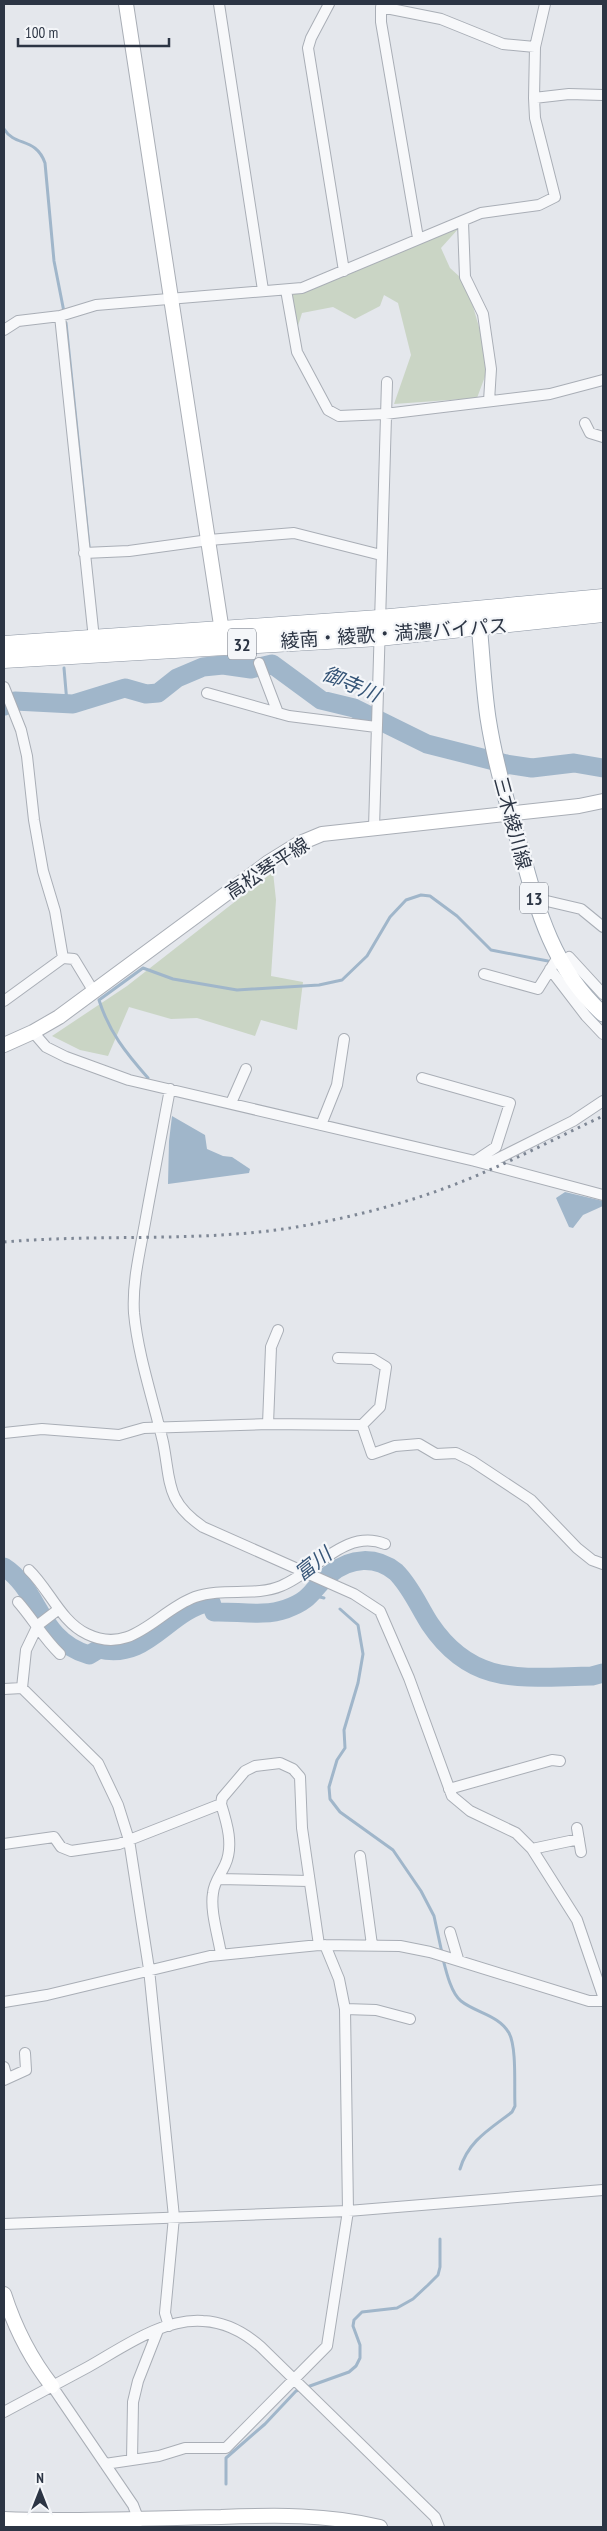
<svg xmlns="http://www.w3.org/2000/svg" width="607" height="2531" font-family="'PT Sans Narrow','Noto Sans JP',sans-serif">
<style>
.green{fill:#cad5c5}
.water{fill:#a0b6ca}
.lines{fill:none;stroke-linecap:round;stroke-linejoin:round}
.stream{stroke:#a0b6ca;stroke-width:3}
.river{stroke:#a0b6ca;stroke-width:19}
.street-casing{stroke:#a9aeb6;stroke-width:12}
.secondary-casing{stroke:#a9aeb6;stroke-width:16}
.primary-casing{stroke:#a3acb7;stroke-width:17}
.highway-casing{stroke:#8c95a2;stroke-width:19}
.street{stroke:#f7f8fa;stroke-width:10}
.secondary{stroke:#fff;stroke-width:14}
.primary{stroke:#fff;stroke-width:15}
.highway{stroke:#fff;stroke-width:18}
.rail{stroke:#7e8795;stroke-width:3;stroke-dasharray:2.5 5;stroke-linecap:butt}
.labels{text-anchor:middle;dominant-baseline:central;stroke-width:4.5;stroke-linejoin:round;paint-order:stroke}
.shield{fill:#f4f6f9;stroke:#686f7a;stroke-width:1}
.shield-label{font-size:18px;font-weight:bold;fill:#2c3544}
.street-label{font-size:19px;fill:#2c3544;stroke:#f4f6f9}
.water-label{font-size:20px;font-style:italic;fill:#365577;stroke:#f4f6f9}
</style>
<rect width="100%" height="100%" fill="#e4e7ec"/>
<path class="green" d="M459,228l-18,20 9,20 10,9 12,26 9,31 6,37 -10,27 -83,6 17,-49 -13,-52 -14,-8 -4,11 -25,13 -22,-12 -31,6 -5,16 -7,-35 14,-2z
M273,872l3,28 -5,76 32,6 -6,48 -36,-10 -6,16 -58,-18 -26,1 -42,-12 -21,49 -28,-6 -28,-14 75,-50z"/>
<path class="water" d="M172,1116l33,19 2,14 16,7 9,1 18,12 -1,4 -81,11 1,-43z
M565,1192l38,9v5l-20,9 -10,13 -4,-1 -13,-29z"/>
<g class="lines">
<path class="stream" d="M4,129c11,18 32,8 41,34l9,98 10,51
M66,323l23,223
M64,668l3,35
M148,1078c-22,-25 -39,-46 -49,-78l44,-32 30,11 64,11 82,-5 23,-5 25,-24 23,-39 16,-17 15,-5 9,1 27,20 34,34 57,11
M312,1595l12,3
M340,1609l18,16 5,29 -5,29 -14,47 1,18 -8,12 -8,27 1,12 10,13 53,38 28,41 13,25 8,37
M443,1959c3,12 8,34 18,42 15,12 38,14 48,32 8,15 5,54 6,73l-3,6c-22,17 -44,29 -52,57
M226,2484v-26l39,-34 31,-33 53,-19 7,-6 4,-8v-13l-7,-19 1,-6 8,-8 35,-4 16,-9 15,-14 10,-10 2,-8v-28"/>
<path class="river" d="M4,706l11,-5 58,3 52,-16 21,6 12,-1 19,-15 26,-11 20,-2 28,4 21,-5 49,36 33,8 73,36 79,20 26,4 42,-5 29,5
M4,1567c36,23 34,73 85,88l10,-6c50,12 68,-39 112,-47l3,10c23,-1 50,5 72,-3 28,-10 25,-20 44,-35 21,-17 46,-18 66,-2 15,15 23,35 34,52 43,64 94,53 162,52l11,-3"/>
<g class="street-casing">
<path id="street" d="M219,4l44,286
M329,4l-18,34 -3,10 36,223
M534,98l35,-4 34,1
M463,222l2,55 18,37 8,55 -2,32
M418,238l-37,-216v-15l60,12 62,25 32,3
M286,290l11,62 31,58 11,6 46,-2 165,-20 53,-14
M60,316l34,323
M4,330l14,-9 42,-5 36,-11 206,-17 179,-75 58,-8 16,-8 -20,-79 -1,-20 1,-51 10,-43
M585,423l5,10 13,4
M84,553l45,-2 80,-11 85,-7 87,22
M259,663l19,50
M4,687l17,43 6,26 7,64 9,51 12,40 8,47
M207,693l82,23 87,11
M374,828l13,-446
M534,898l47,11 22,18
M561,962l8,-5 34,37
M550,969l36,47 17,18
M484,974l54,15 20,-32
M4,1001l59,-43 11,1 20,33
M33,1032l13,15 20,10 63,23 346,81 128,34
M422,1078l88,25 -14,44 -21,14
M170,1089c-8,44 -17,89 -25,134 -5,28 -13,60 -11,90 4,43 19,86 29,129 8,40 2,59 40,85l151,67 26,17 29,67 43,118 18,15 46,22 16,16 45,71 26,76
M231,1103l15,-34
M321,1125l16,-40 7,-46
M487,1164l86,-43 30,-20
M338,1358l35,1 13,8 -6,40 -18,18
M268,1424l3,-77 7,-17
M4,1433l38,-4 77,6 25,-7 124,-4 94,1 10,29 23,-8 24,-2 17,10 20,-1 16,8 59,39 46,48 15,12 11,4
M29,1570c20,19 32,52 58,64 45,22 70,-23 108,-37 28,-10 60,0 86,-11 35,-14 64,-58 104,-42
M18,1602c15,17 26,37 42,52
M22,1688l4,-38 12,-25 21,-16
M4,1689l18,-1 76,75 20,42 11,35 20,129 25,248 -9,96 4,13
M449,1789l103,-29 8,1
M577,1828l4,24
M4,1844l50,-7 7,10 10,4 48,-7 102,-40 1,-6 23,-27 10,-5 25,-3 13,6 7,8 2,51 17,117
M532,1849l47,-10
M360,1856l12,89
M218,1879l91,2
M450,1932l8,27
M221,1954c-3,-19 -11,-43 -8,-61 1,-11 8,-19 12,-28 9,-19 2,-42 -4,-61
M4,2002l43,-7 163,-39 109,-11 81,1 30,6 159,49h14
M345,2009l31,1 34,9
M4,2067l3,11
M4,2080l22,-10 -1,-17
M4,2224l344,-13 255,-21
M52,2386l81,119 5,13 -2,9
M4,2412c28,-15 56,-30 84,-45 34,-19 74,-49 115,-46 23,1 41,11 58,26l174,170 4,10
M132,2460l1,-58 5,-21 20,-51
M105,2464l54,-8 26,-8h41l101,-102 21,-135 -3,-202 -6,-30 -14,-34"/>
</g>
<g class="secondary-casing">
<path id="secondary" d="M126,4l97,634
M4,1045l29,-13 26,-15 210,-155 29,-18 24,-10 257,-28 24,-5
M4,2294c11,34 26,64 48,92
M4,2519c72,3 145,-1 217,-2 54,-2 107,-3 159,10"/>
</g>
<g class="primary-casing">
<path id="primary" d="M478,615c4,34 5,69 10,103 7,45 20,89 33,132 17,62 33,120 82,164"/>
</g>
<g class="highway-casing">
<path id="highway" d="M4,645l375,-26 224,-21
M4,659l375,-22 224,-24"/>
</g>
<use href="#street" class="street"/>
<use href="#secondary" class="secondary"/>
<use href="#primary" class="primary"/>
<use href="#highway" class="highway"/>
<path class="rail" d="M4,1242c102,-9 208,2 309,-18 52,-10 104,-24 153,-44 47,-19 92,-43 137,-64"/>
</g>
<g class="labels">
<g class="shield">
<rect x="228" y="628.5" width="28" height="31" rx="4"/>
<rect x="520" y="882.5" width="28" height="31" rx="4"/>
</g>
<g class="shield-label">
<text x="242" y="644">32</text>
<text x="534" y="898">13</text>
</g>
<g class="street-label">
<text transform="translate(394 633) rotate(-4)">綾南・綾歌・満濃バイパス</text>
<text transform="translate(513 823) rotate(75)">三木綾川線</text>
<text transform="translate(267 868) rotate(-33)">高松琴平線</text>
</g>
<g class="water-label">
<text transform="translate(351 684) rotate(23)">御寺川</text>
<text transform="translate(313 1564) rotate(-38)">富川</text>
</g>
</g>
<rect width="607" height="2531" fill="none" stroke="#2c3544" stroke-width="10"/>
<g transform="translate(40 2491)" stroke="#f4f6f9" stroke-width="4" paint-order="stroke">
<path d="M0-4L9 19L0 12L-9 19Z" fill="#2c3544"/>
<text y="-8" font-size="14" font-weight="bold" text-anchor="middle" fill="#2c3544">N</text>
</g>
<path d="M18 38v8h151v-8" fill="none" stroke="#2c3544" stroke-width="2.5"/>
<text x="25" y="38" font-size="15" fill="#2c3544" stroke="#f4f6f9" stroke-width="4" paint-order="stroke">100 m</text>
</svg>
